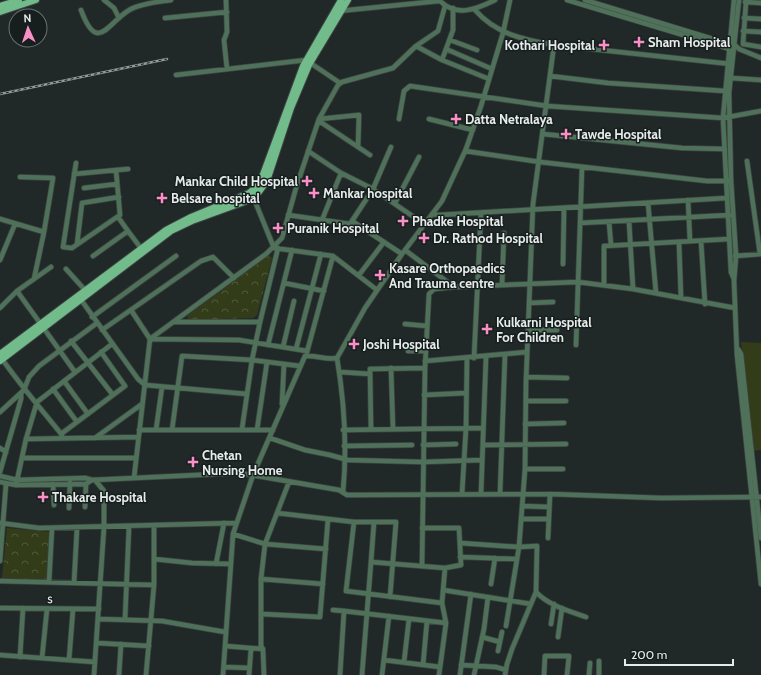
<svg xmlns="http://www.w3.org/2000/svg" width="761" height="675" font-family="Cabin,sans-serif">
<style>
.park{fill:url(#park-crowns)}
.pitch{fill:#333c19}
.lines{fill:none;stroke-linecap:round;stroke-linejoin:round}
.minor-casing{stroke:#3d4443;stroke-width:6}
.major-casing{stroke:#3d4443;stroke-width:8}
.minor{stroke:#4f715a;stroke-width:4.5}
.major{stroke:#72bb8b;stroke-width:6}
.rail-casing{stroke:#939a99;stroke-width:2.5}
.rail{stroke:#171f1e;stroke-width:1;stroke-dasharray:3;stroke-linecap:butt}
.poi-dot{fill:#fa8fc7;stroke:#171f1e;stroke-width:1.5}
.labels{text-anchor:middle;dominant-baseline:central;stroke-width:3;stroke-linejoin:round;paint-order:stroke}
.poi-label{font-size:13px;font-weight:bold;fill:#e7eceb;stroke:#171f1e;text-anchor:start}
.street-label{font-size:13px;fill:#e7eceb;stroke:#171f1e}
</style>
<defs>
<pattern id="park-crowns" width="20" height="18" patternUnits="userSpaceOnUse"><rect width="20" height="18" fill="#333c19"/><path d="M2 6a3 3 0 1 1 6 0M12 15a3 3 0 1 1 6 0" fill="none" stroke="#51583b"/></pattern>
</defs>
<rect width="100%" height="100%" fill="#212928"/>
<path class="park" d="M269,255l3,3 -15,57 -4,3 -64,2 -2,-4z
M7,528l43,4 -2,48 -46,-2z"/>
<path class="pitch" d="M741,342l20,1v107l-9,1z"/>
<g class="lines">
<g class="minor-casing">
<path id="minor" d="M104,0l10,8 5,10
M226,0l1,32 -3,8 3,29
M439,0c17,18 38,9 56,0
M567,0l166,50
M585,0l151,46 3,3 22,9
M739,0l-10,93 2,88 5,75 -2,25 3,74 24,229
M745,2l16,1
M746,2l-3,42 18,3
M81,10c17,46 27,11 50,-1 12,-6 27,-7 40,-9
M475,10c21,24 49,30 79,35l177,19
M339,11l100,-10
M165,18l62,-6
M744,18l17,1
M743,31l18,1
M450,40l27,10
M416,46l26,14 47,19
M446,49l46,20
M442,60l11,-30v-22
M176,75l130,-15 34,23
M550,76l58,7 117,8
M731,78l30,2
M319,119l40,-4 -1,32
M399,119l5,-28 6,-5 137,20 176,12 38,-7
M429,119l44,11
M319,121l51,34
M543,134l139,14 43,1
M391,147l-18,42 51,35
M465,151l75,11 167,19h22
M747,161l13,93
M76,163l-13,84 9,1 48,-33 -4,-45
M74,174l54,-5
M20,177l33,1 -9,54 -10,47
M84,188l33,-4
M252,194l22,54 59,8 44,34
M688,200l2,41
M395,203l24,-46
M648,203l8,90
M432,214l7,1 288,-17
M288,215l62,9 23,-35 -32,-16 -33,-22
M118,217l10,14
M0,219l44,13
M322,220l19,-47
M352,221l50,33
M629,221l4,68
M609,222l2,23
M580,223l150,-8
M701,241l4,63
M679,242l2,56
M77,244l5,-41 37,-6
M405,250l49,37 124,-5 55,7 102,19
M93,256l35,-25 15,20
M735,256l26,-2
M0,260l15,-36
M563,264l1,-55
M66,269l19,21
M359,275l25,-33
M734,279l-3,-7 -8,-154 11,-118
M284,283l40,8
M502,285l2,-52
M604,285v-39l125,-7
M17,291l58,81
M79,297l59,82 7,6 102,9
M529,303l24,-1
M0,308l17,-17 34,-24
M131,310l19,29 89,1 68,11
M92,317l84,-61
M174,322h86l-8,38 -10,69
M260,322l18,-74
M405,324l22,2
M102,330l99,-69 12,-4 21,21
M528,330h29
M71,341l42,54
M268,345l24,-95
M576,345l6,-178
M283,347l11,-46
M296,349l25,-95
M738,349l3,5 20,184
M408,351h18
M307,352l26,-96
M337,358c7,42 10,92 6,134
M474,358l7,-145
M2,359c19,27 40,51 60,76
M425,361l102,-9
M391,368l2,61
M340,372l30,2
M526,377l41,1
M64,381l24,33
M53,389l24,33
M424,395l42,-2
M526,401h40
M282,404l2,-40
M0,412l24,-22 5,-13 10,-11 58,-43
M525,424l39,-1
M371,429l-1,-60 55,-1
M139,430h134
M156,430l6,-43
M172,430l10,-74 70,4 48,6
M257,430l10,-68
M343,430l140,-2
M61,434l64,-48 -24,-34
M95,438l47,-34
M270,438l35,12 25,5 18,5 75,2 59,-2
M26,439l11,-37 75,-58
M423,445l33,-1
M483,445l83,-1
M344,446l68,-1
M0,448l6,4
M22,458h114
M525,469h38
M0,472l21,-73v-5
M0,476l17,4 68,-2 7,2 148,-7 99,17 8,5 203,-1 111,4 100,-1
M134,478l16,-139 116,-85 16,-16 14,-50 23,-69 19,-34 4,-3 51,-14 23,-22 22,-15 7,-25
M0,482l16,3 70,-1 6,-4
M53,484l1,21
M16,485l10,-46 112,-2
M462,494l4,-66 1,-70
M481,494l5,-137
M500,494l5,-140
M522,506l27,1
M85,507l1,-23
M69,508l1,-26
M277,513l77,9h42l-6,75
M521,519h28
M354,522l-8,69 96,12
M374,522l-3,40 74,6 -3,35 4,20 -7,52
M0,523l39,5 197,-5
M422,528h37l2,37 -16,3
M233,534l32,10 61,5
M548,538l2,-44
M460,543l59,4 -13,79
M460,557l57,2
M154,559l38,4 39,1
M0,561l6,-77
M216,564l8,-41
M422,566l3,-198 4,-74 5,-5 20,-2
M261,579l62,5
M0,581l154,4v-59
M49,582l3,-54
M74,583l3,-55
M491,584l4,-26
M443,590l88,14
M536,592c12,13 33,19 50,25
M0,608l99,1
M333,610l11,1
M262,614l58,3 8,-98
M98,619l64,2 63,11
M125,619l4,-92
M551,624l3,-20
M482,637l18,5
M558,637l4,-29
M97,643l52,3
M225,646l38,3
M498,651l4,-19
M0,655l95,7
M20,657l3,-49
M42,658l5,-49
M69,660l4,-51
M384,660l56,7
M404,662l5,-43
M423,665l4,-44
M461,665l35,2 10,3
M224,667l25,1
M94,675l10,-148v-36l-9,-11
M119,675l2,-31
M146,675l8,-90
M223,675l10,-141 20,-59 52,-119c11,-1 21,4 32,2l28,-50 37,-54 40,-53 24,-52 15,-43 22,-73 7,-33
M249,675l2,-26
M264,675l-1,-24 -2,-6v-66l4,-35 24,-62
M340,675l4,-64 102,12
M362,675l9,-113
M382,675l7,-59
M460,675l11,-81
M474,675l10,-46 4,-32
M505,675l2,-11 5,-15 24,-57 1,-46 -18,1 6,-78 1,-87 7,-178 21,-159
M544,675l1,-19h24l-2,19
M589,675l1,-12
M599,675v-14"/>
</g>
<g class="major-casing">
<path id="major" d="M0,6l19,-6
M0,12l36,-12
M0,354l166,-124 25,-13 58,-24 7,-6 6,-10 41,-111 38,-66
M0,361l171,-130 21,-10 55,-20 12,-9 8,-11 24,-73 18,-43 39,-65"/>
</g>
<use href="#minor" class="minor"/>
<use href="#major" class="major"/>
<g class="rail-casing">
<path id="rail" d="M0,94l167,-35"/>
</g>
<use href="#rail" class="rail"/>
</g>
<g class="poi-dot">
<path d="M637 36h4v4h4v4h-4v4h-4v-4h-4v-4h4z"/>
<path d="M602 39h4v4h4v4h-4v4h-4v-4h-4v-4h4z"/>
<path d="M454 113h4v4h4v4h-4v4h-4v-4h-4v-4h4z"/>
<path d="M564 128h4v4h4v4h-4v4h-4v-4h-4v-4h4z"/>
<path d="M305 175h4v4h4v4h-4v4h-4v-4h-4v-4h4z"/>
<path d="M312 187h4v4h4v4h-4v4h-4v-4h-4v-4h4z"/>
<path d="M160 192h4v4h4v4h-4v4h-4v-4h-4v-4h4z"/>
<path d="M401 215h4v4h4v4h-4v4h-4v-4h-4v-4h4z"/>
<path d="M276 222h4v4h4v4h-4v4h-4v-4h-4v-4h4z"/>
<path d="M422 232h4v4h4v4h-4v4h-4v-4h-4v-4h4z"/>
<path d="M378 269h4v4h4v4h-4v4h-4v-4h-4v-4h4z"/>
<path d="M485 323h4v4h4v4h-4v4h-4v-4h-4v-4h4z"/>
<path d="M352 338h4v4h4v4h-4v4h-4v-4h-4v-4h4z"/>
<path d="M191 456h4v4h4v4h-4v4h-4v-4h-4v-4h4z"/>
<path d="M41 491h4v4h4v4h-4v4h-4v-4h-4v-4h4z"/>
</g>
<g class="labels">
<g class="poi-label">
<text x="648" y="42">Sham Hospital</text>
<text x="595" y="45" text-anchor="end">Kothari Hospital</text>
<text x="465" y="119">Datta Netralaya</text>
<text x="575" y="134">Tawde Hospital</text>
<text x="298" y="181" text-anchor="end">Mankar Child Hospital</text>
<text x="323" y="193">Mankar hospital</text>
<text x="171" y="198">Belsare hospital</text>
<text x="412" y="221">Phadke Hospital</text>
<text x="287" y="228">Puranik Hospital</text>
<text x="433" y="238">Dr. Rathod Hospital</text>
<text x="389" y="268">Kasare Orthopaedics<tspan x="389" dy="15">And Trauma centre</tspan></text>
<text x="496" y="322">Kulkarni Hospital<tspan x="496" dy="15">For Children</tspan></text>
<text x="363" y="344">Joshi Hospital</text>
<text x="202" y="455">Chetan<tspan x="202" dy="15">Nursing Home</tspan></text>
<text x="52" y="497">Thakare Hospital</text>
</g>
<g class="street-label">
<text transform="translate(50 598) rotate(1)">s</text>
</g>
</g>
<g transform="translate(28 28) rotate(357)"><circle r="19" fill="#171f1e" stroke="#6a7170"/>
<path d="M0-3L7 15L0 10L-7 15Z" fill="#fa8fc7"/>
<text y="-6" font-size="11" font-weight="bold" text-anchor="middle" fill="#e7eceb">N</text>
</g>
<path d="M625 659v6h108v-6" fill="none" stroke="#e7eceb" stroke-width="2"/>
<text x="631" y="659" font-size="12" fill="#e7eceb" stroke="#171f1e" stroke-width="3" paint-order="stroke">200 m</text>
</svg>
